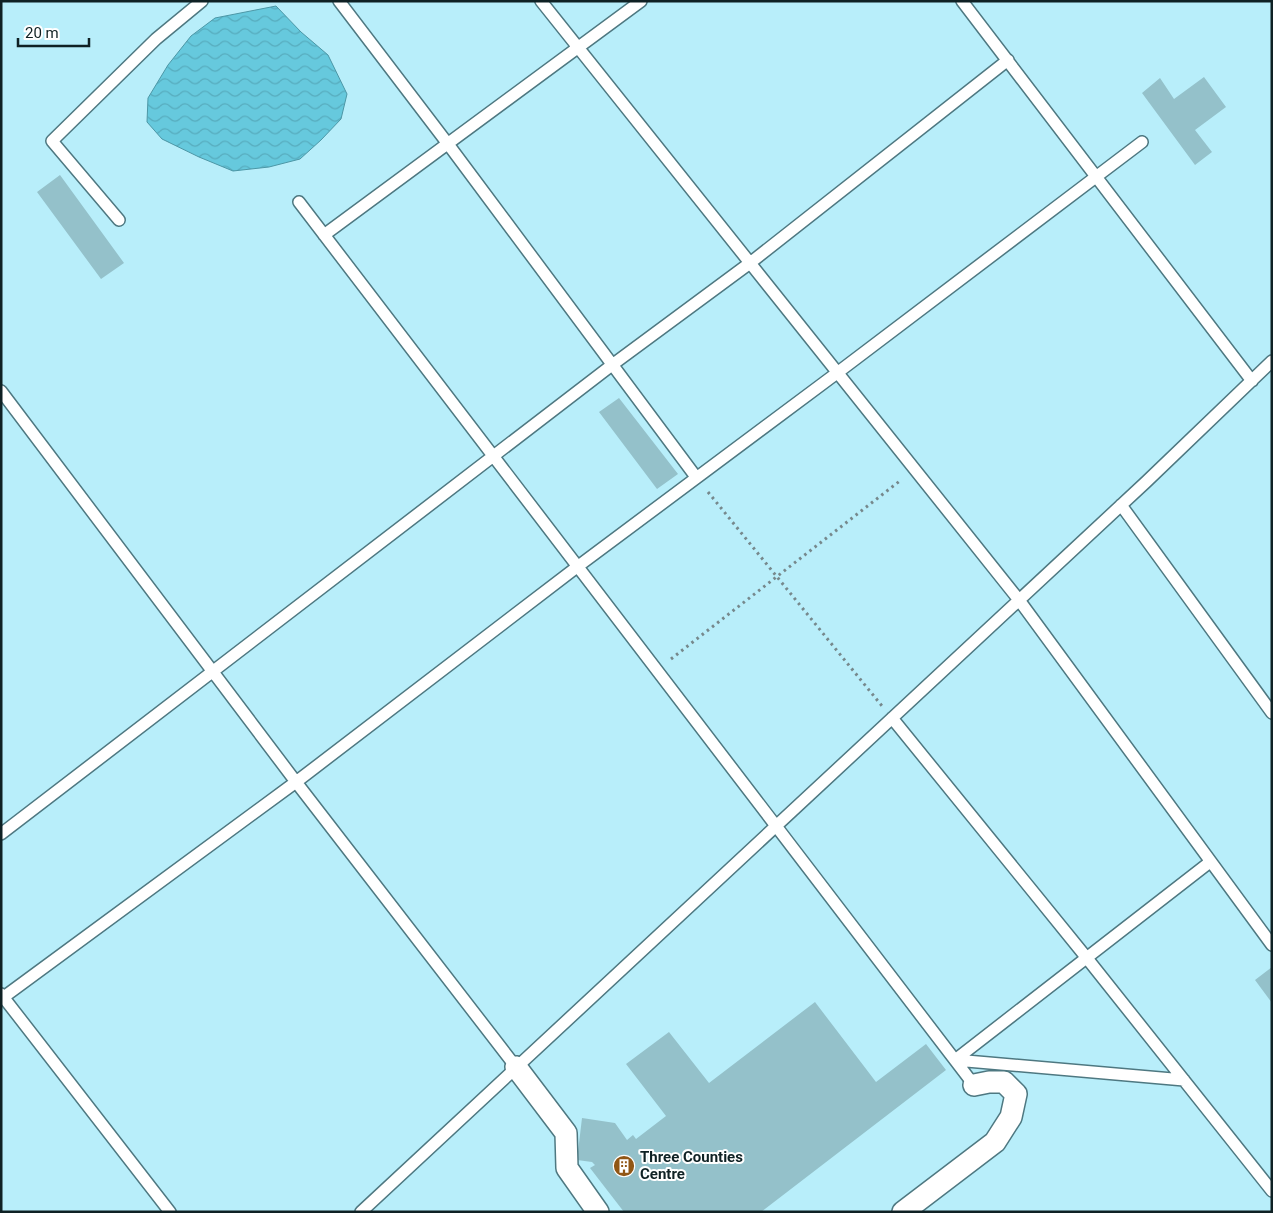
<svg xmlns="http://www.w3.org/2000/svg" width="1273" height="1213" font-family="Roboto,sans-serif">
<style>
.grass{fill:#b8eefa}
.water{fill:url(#water-waves);stroke:#4c97a6}
.building{fill:#94c1ca}
.lines{fill:none;stroke-linecap:round;stroke-linejoin:round}
.lane-casing{stroke:#4e7881;stroke-width:14}
.street-casing{stroke:#4e7881;stroke-width:24}
.path{stroke:#76888c;stroke-width:3;stroke-dasharray:2.5 4;stroke-linecap:butt}
.lane{stroke:#fff;stroke-width:11}
.street{stroke:#fff;stroke-width:21}
.labels{text-anchor:middle;dominant-baseline:central;stroke-width:4;stroke-linejoin:round;paint-order:stroke}
.poi-label{font-size:15px;font-weight:bold;fill:#0f2124;stroke:#fff;text-anchor:start}
</style>
<defs>
<pattern id="water-waves" width="16" height="10" patternUnits="userSpaceOnUse" patternTransform="scale(1.25)"><rect width="16" height="10" fill="#66c9dd"/><path d="M0 5q4-4 8 0t8 0" fill="none" stroke="#57acbe"/></pattern>
</defs>
<rect width="100%" height="100%" fill="#e9fbff"/>
<path class="grass" d="M1,1h1271v1211h-1271z"/>
<path class="water" d="M276,6l25,26 27,23 19,39 -6,25 -20,21 -21,19 -31,8 -36,4 -34,-14 -37,-18 -15,-17 1,-24 20,-33 23,-29 24,-18z"/>
<path class="building" d="M1204,77l22,30 -31,23 17,22 -17,13 -53,-72 18,-15 14,21z
M60,175l64,88 -23,16 -64,-87z
M619,398l59,76 -21,15 -58,-77z
M1272,967v36l-17,-23z
M815,1002l61,80 50,-38 20,26 -185,142h-137l-34,-44 5,-3 -3,-3 -15,-2 5,-42 33,5 12,17 6,-5 3,4 30,-23 -40,-52 43,-32 40,51z"/>
<g class="lines">
<g class="lane-casing">
<path id="lane" d="M339,1l109,143 248,333
M541,1l478,599 253,345
M962,1l290,380
M299,202l675,883
M119,220l-67,-79 104,-102 46,-38
M324,235l317,-234
M1,391l295,391 220,285
M1121,505l151,208
M892,718l194,239 186,234
M1,834l611,-469 138,-102 258,-203
M1,994l169,218
M1,999l295,-217 281,-215 260,-194 305,-231
M1184,1080l-229,-20 255,-198
M361,1212l785,-730 126,-121"/>
</g>
<g class="street-casing">
<path id="street" d="M516,1067l50,66 1,35 31,44
M903,1212l92,-70 16,-25 5,-23 -12,-12h-15l-15,3"/>
</g>
<path class="path" d="M708,492l174,214
M671,659l230,-179"/>
<use href="#lane" class="lane"/>
<use href="#street" class="street"/>
</g>
<defs>
<g id="building-disc" transform="scale(1.125)"><circle r="9.5" fill="#915614" stroke="#fff"/><path d="M-4-6H4V6H1V3H-1V6H-4ZM-2.5-4.3h1.7v1.8h-1.7ZM.8-4.3h1.7v1.8H.8ZM-2.5-1h1.7V.8h-1.7ZM.8-1h1.7V.8H.8Z" fill="#fff"/></g>
</defs>
<g fill-rule="evenodd">
<use href="#building-disc" x="624" y="1166"/>
</g>
<g class="labels">
<g class="poi-label">
<text x="640" y="1157">Three Counties<tspan x="640" dy="17">Centre</tspan></text>
</g>
</g>
<rect width="1273" height="1213" fill="none" stroke="#0f2124" stroke-width="5"/>
<path d="M18 38v8h71v-8" fill="none" stroke="#0f2124" stroke-width="2.5"/>
<text x="25" y="38" font-size="15" fill="#0f2124" stroke="#ffffff" stroke-width="4" paint-order="stroke">20 m</text>
</svg>
